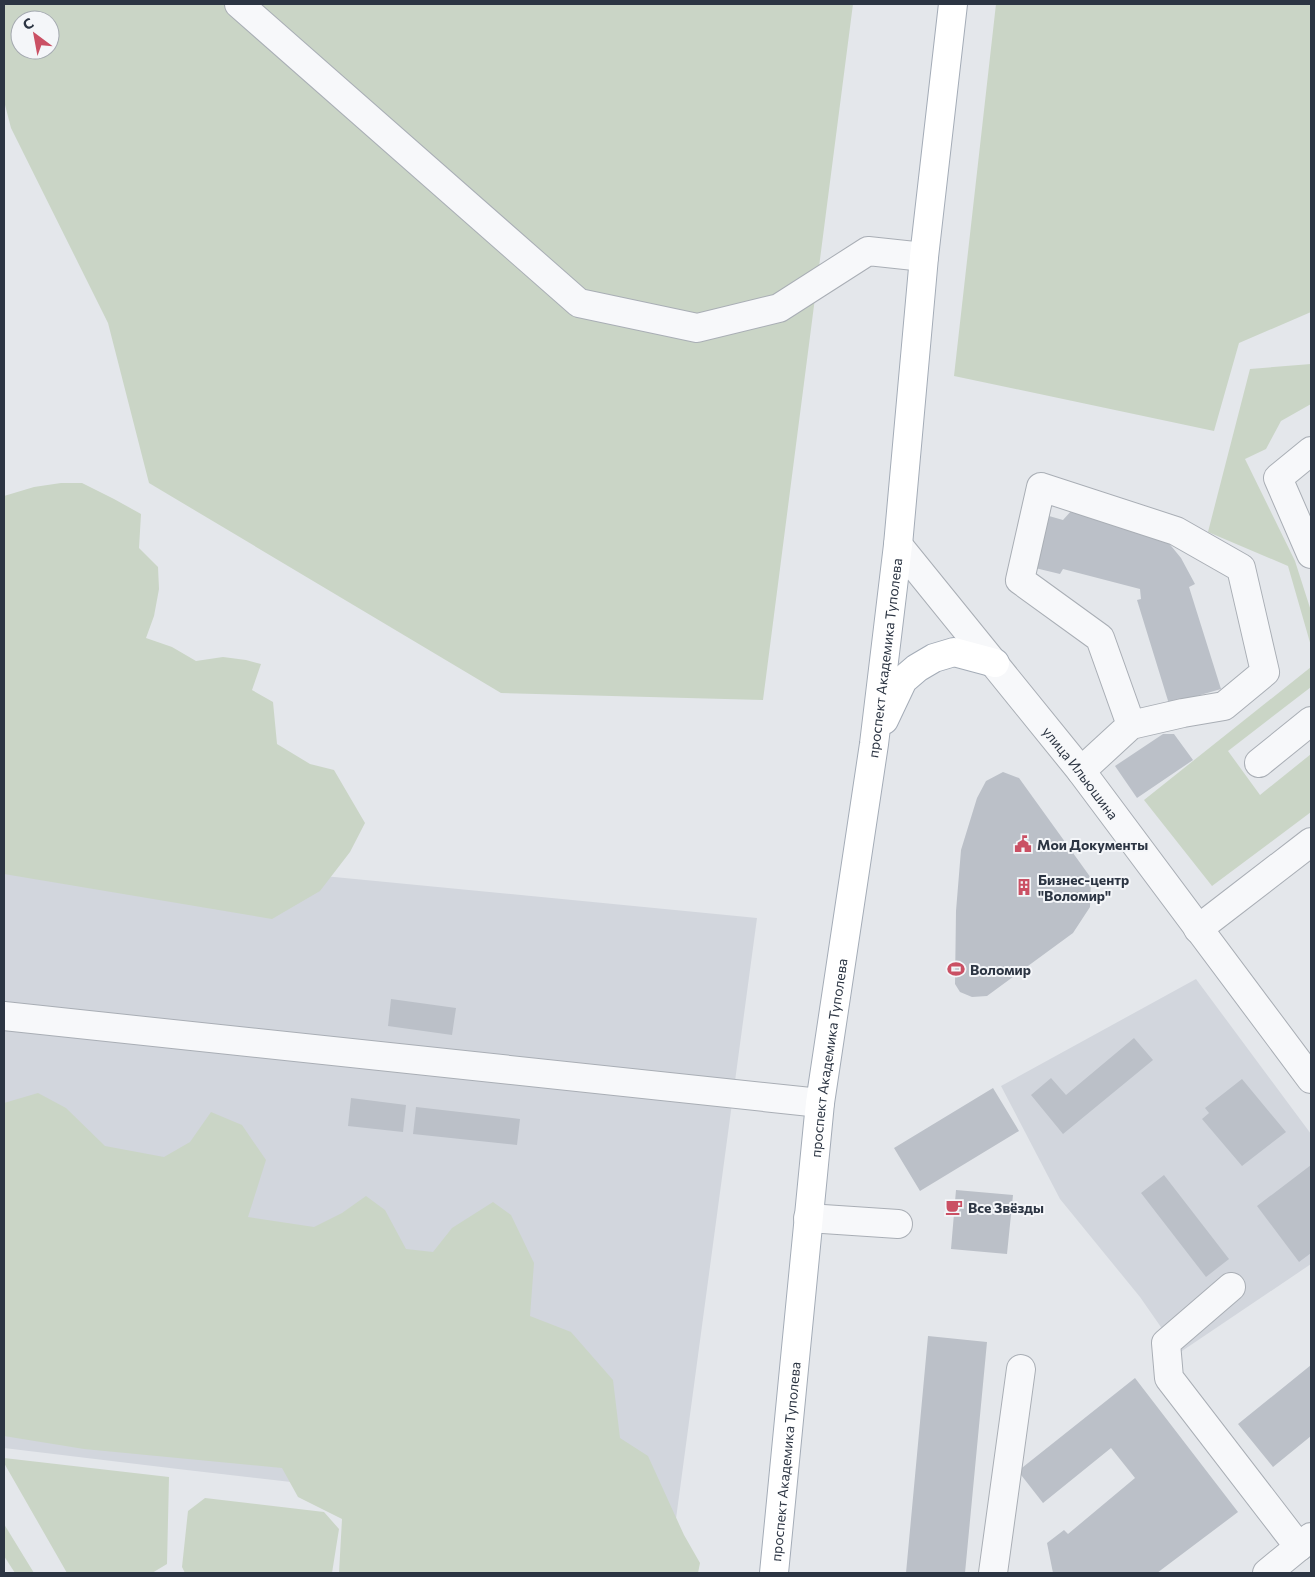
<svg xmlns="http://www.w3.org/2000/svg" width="1315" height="1577" font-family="Commissioner,sans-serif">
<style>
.built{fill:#d2d6dd}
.green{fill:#cad5c6;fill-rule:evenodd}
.building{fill:#bbc0c8}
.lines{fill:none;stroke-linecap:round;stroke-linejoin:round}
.minor-casing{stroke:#a9aeb5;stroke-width:30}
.major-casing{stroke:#a4acb7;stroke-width:30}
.minor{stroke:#f7f8fa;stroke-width:28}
.major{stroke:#fff;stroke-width:28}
.labels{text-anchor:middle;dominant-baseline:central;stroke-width:4;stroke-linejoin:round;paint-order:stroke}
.street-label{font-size:14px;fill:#2c3543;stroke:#f4f6f9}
.poi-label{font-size:14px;font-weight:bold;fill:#2c3543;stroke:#f4f6f9;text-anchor:start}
</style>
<rect width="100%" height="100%" fill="#e4e7eb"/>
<path class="built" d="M4,845l753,73 -82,608 -497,-57 -174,-21z
M1196,979l115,155v130l-132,89 -39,-56 -80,-98 -59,-113z"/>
<path class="green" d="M4,4h849l-90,696 -262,-7 -352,-210 -41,-160 -97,-195 -7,-27zM20,20h30v30h-30z
M996,4h315v308l-72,31 -25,88 -260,-55z
M1311,364v40l-30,17 -15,28 -21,10 50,102 16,50v35l-23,-80 -80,-34 42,-163z
M61,483h21l32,16 27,15 -2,34 19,19 1,22 -5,27 -8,22 26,9 24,14 27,-4 23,3 15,4 -9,26 21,12 4,42 33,20 24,6 31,53 -15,29 -30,39 -48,28 -268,-45v-378l30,-9z
M1311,667v20l-83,64 32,44 51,-41v58l-99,74 -68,-86z
M38,1093l28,15 39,38 59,11 26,-15 21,-30 31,13 24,35 -18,57 66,10 28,-14 24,-17 19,14 21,39 27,3 19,-24 41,-26 18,13 23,48 -4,53 41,16 42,48 7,58 28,18 36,79 16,28 -2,10h-359l3,-54 -44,-22 -16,-29 -198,-19 -80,-13v-333z
M4,1458l165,19 -2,87 -15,9h-85l-63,-110z
M205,1498l119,14 15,17 -7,44h-147l-3,-6 6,-56z
M4,1524l30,49h-19l-11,-17z"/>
<path class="building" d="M1072,510l91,27 9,10 9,11 14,26 -6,3 32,102 -52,15 -32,-104 4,-1 -1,-10 -77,-20 -3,5 -29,-7 11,-53 21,6z
M1163,734h11l19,26 -56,38 -22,-32z
M1003,772l16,6 72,100 -1,29 -17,26 -86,63 -15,1 -12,-5 -5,-8 1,-73 5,-61 16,-52 9,-17z
M391,999l65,9 -4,27 -64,-9z
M1134,1038l19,22 -90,74 -32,-39 20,-17 15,17z
M1242,1079l44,53 -44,34 -40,-47 7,-6 -4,-5z
M993,1088l26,43 -99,60 -26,-43z
M351,1098l55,7 -3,27 -55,-6z
M416,1107l104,12 -3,26 -104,-11z
M1311,1165v88l-12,9 -42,-56z
M1164,1175l65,84 -23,18 -65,-84z
M956,1190l57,5 -6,59 -56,-5z
M928,1336l59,6 -22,231h-59z
M1311,1365v71l-38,31 -35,-43z
M1135,1378l103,134 -81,61h-104l-6,-30 17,-13 4,4 67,-56 -24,-30 -68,55 -25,-32z"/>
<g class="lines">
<g class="minor-casing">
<g id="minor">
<path d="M239,4l340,299 118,25 82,-20 89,-57 56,6"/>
<path d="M1311,451l-33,27 33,76"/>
<path id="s1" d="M898,545l183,226 230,308"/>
<path d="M1259,763l52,-42"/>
<path d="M1081,771l50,-46 -31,-87 -80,-58 21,-93 135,44 65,37 24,104 -41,34 -41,7 -52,12"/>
<path d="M1198,929l113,-87"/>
<path d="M4,1016l816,87"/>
<path d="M808,1218l90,6"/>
<path d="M1231,1287l-65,56 3,35 130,169"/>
<path d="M993,1573l28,-204"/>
<path d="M1267,1573l44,-36"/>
</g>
</g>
<g class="major-casing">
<g id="major">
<path d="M884,720l19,-40 14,-12 17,-10 20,-6 41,11"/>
<path id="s2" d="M774,1573l46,-470 54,-359 24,-199 26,-288 29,-253"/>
</g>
</g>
<use href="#minor" class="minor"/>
<use href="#major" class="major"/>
</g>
<defs>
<g id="civic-bare" transform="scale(1.35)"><path d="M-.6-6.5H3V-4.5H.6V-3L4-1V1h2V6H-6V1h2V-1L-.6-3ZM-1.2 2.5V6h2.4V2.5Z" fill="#ca5064" stroke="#f4f6f9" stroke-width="2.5" paint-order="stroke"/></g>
<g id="building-bare" transform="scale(1.35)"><path d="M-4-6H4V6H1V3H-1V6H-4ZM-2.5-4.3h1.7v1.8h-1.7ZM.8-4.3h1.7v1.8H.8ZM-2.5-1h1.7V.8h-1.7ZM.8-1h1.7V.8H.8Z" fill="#ca5064" stroke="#f4f6f9" stroke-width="2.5" paint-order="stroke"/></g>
<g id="stadium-bare" transform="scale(1.35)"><path d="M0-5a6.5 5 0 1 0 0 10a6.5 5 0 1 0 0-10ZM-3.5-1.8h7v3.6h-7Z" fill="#ca5064" stroke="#f4f6f9" stroke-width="2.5" paint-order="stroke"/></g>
<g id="cafe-bare" transform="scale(1.35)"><path d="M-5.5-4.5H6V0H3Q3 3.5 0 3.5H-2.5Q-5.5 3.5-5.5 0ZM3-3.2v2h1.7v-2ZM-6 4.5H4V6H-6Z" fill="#ca5064" stroke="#f4f6f9" stroke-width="2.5" paint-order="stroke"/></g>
</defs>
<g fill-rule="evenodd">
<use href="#civic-bare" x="1023" y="844"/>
<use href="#building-bare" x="1024" y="887"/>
<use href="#stadium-bare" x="956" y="969"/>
<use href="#cafe-bare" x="954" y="1207"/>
</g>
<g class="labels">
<g class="street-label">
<text stroke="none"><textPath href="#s2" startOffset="922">проспект Академика Туполева</textPath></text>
<text stroke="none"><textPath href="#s1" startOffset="292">улица Ильюшина</textPath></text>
<text stroke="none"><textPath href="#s2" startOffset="518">проспект Академика Туполева</textPath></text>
<text stroke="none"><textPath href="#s2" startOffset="112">проспект Академика Туполева</textPath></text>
</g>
<g class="poi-label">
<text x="1037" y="844">Мои Документы</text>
<text x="1038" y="879">Бизнес-центр<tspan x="1038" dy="16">"Воломир"</tspan></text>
<text x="970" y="969">Воломир</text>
<text x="968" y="1207">Все Звёзды</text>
</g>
</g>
<rect width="1315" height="1577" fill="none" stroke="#2c3543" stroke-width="10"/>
<g transform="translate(35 35) rotate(328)"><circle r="24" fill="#f4f6f9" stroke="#a4a9b0"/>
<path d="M0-4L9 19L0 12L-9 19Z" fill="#ca5064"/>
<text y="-8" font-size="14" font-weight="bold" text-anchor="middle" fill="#2c3543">С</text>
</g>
</svg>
